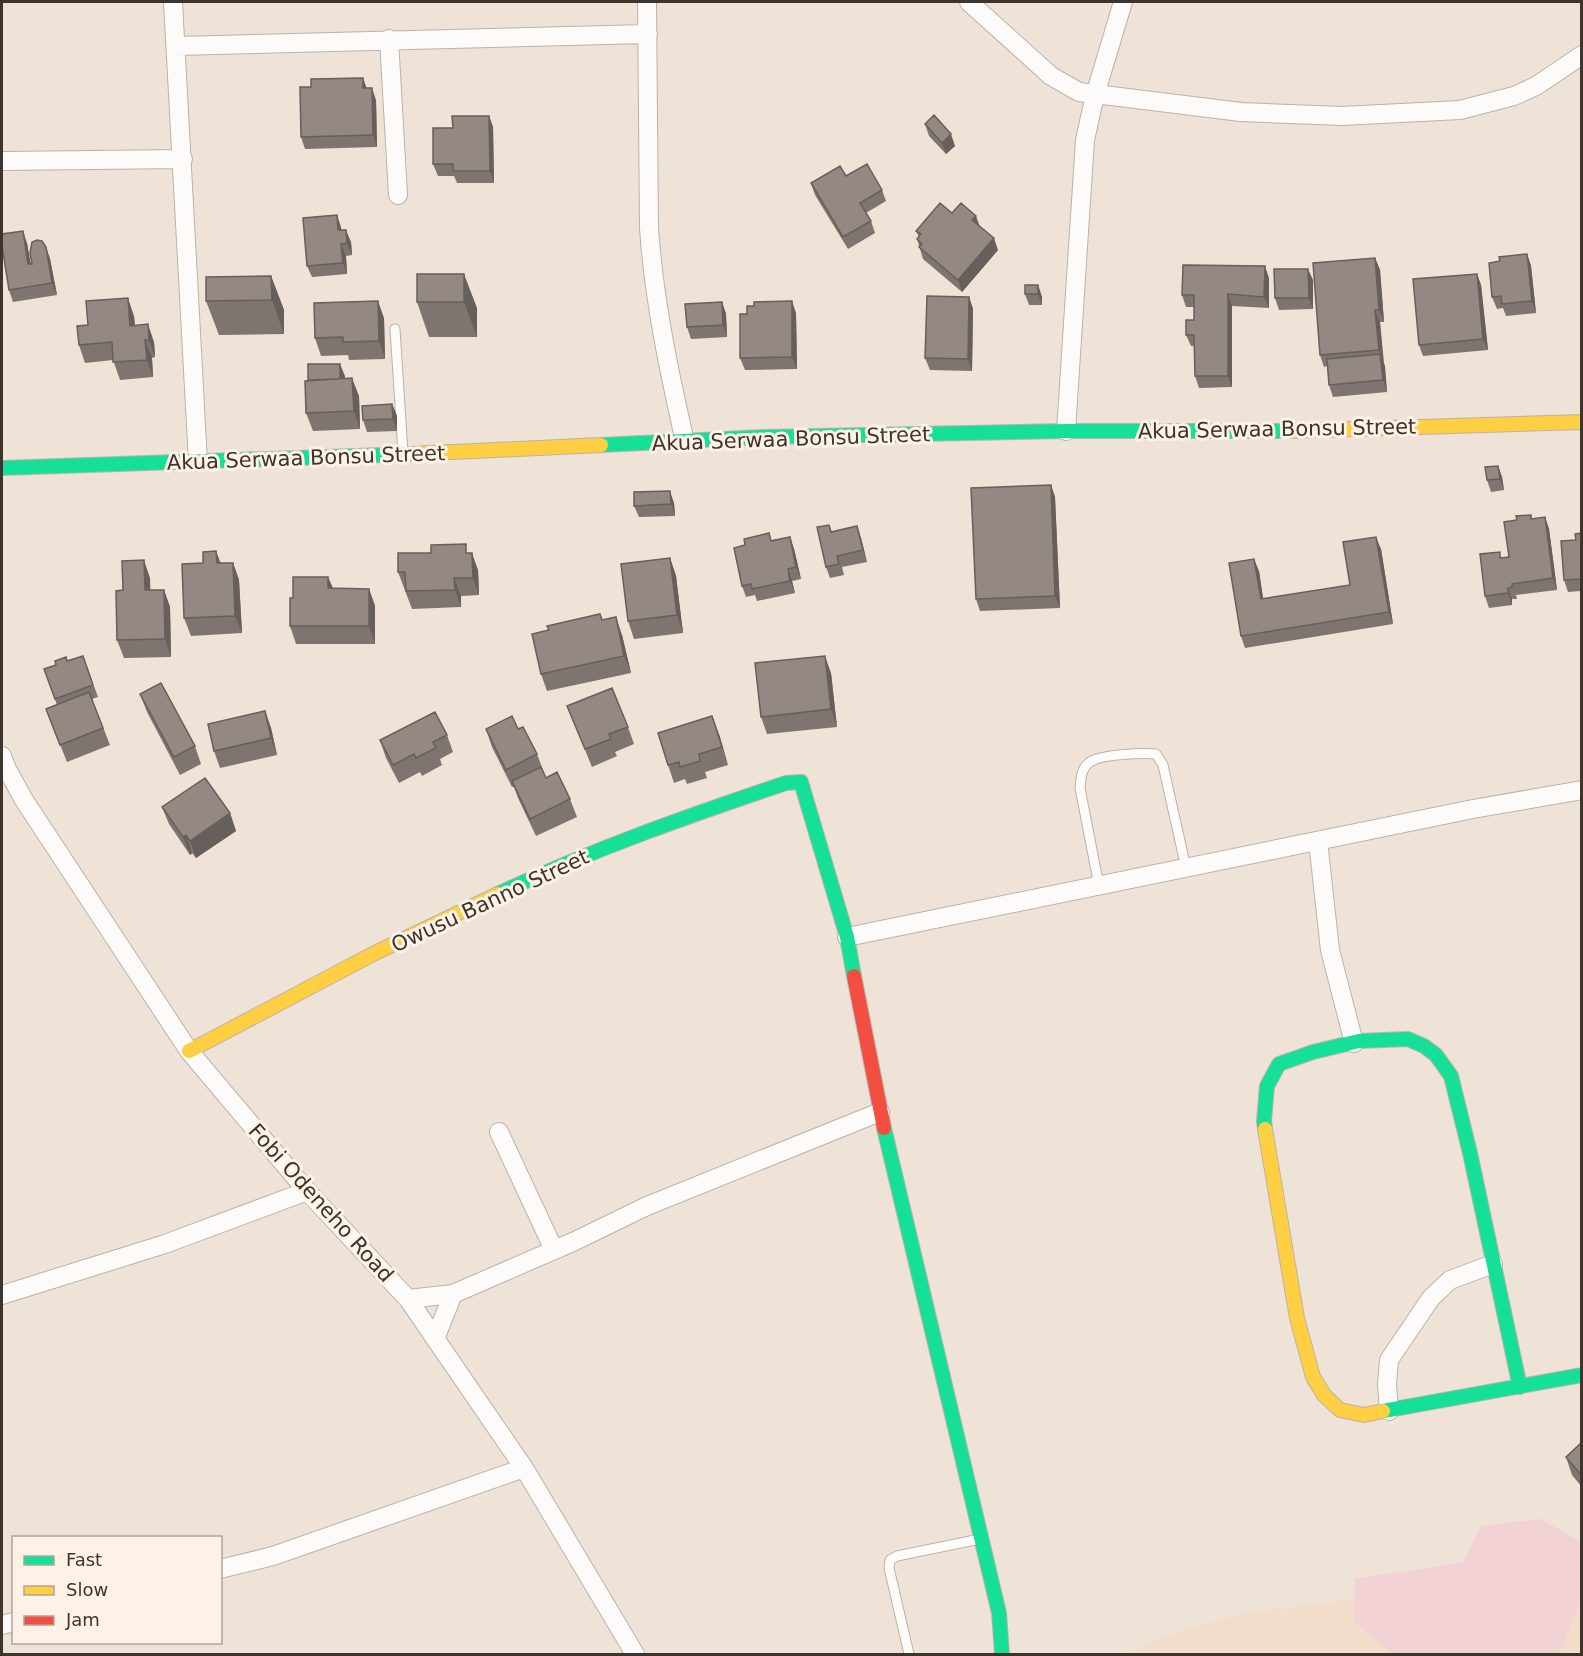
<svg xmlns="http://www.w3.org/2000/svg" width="1583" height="1656" font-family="'DejaVu Sans',sans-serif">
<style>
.built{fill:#f1ddca}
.green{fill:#f2d2d5}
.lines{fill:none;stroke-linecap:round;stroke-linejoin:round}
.lane-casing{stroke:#bbb2a9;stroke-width:11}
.street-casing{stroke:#bbb2a9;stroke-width:20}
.fast-casing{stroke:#bbb2a9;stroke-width:16}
.slow-casing{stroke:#bbb2a9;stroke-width:16}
.jam-casing{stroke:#bbb2a9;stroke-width:16}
.lane{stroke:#fdfbf9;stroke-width:9}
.street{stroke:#fdfbf9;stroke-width:18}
.fast{stroke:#16e098;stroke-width:14}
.slow{stroke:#ffcf43;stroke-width:14}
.jam{stroke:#f24e42;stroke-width:14}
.wall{fill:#7e7570}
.shaded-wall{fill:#675f5b}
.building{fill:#938882;stroke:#675f5b;stroke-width:1.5}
.labels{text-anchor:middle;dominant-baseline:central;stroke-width:6;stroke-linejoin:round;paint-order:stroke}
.street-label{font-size:21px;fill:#3c342d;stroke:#fef1e5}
</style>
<rect width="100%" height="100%" fill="#efe3d8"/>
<path class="built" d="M1581,1563v91h-452l21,-12 89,-28 174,-23z"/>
<path class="green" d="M1541,1519l40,23v57l-22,55h-169l-1,-3 -35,-30 1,-42 109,-17 16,-36z"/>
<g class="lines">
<g class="lane-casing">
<path id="lane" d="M395,329l8,124
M1099,886l-19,-98c1,-10 1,-20 10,-26 11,-8 53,-9 66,-8l7,11 23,103
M909,1654l-20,-86 1,-8 7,-4 83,-17"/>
</g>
<g class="street-casing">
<path id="street" d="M173,2l25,460
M647,2l2,226c5,73 20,143 36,214
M969,2l82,74 28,16 162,20 101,4 118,-6 54,-14 22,-10 46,-31
M389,39l9,156
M176,46l472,-12
M2,161l181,-2
M1066,431l19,-291 10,-45 28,-93
M2,756l5,13 17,31 165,251 118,140 101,108 116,169 111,186
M1318,841l12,109 24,93
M847,937l626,-128 109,-19
M499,1132l55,118
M2,1295l163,-51 142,-53
M408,1299l45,-5 122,-53 72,-35 233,-94
M435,1339l18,-45
M1389,1411l-2,-27 2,-24 42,-62 19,-18 43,-16
M220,1569l53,-13 251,-88
M2,1625l12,-3"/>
</g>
<g class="fast-casing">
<path id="fast" d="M601,445l164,-8 301,-6h223
M2,468l410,-14
M498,894c93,-44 190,-78 288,-111l15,-1 46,155 7,39
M884,1128l115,485 3,41
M1265,1129l-1,-8 3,-35 12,-22 34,-12 46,-11 49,-2 16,7 12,9 15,21 19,77 50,234
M1383,1411l199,-36"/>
</g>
<g class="slow-casing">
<path id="slow" d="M1289,431l293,-9
M412,454l189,-9
M189,1051l184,-97 125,-60
M1265,1129l32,189 16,59 11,18 16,15 24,5 19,-4"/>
</g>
<g class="jam-casing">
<path id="jam" d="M854,976l30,152"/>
</g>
<use href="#lane" class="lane"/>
<use href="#street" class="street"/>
<use href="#fast" class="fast"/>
<use href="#slow" class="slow"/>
<use href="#jam" class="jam"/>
</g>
<path class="wall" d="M311,87l56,1 9,12 1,47 -72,2 -4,-12z
M489,116l4,11 1,56h-37l-3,-7h-16l-5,-12 20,-36z
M925,124l30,22 -9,8 -17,-18z
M846,176l36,14 4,11 -20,12 5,8 4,12 -27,16 -33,-54 -4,-12z
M952,213l28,13 18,24 -36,42 -39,-33 -6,-20 2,-2 -3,-6z
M341,227v3l10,12 1,13 -6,1 1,18 -35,3 -5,-11z
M27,243l3,21 16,-17 4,12 7,36 -44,7 -4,-12z
M1527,254l4,12 5,47 -30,3 -3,-8 -6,1 -5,-12 8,-36z
M1375,258l5,12 4,52h-4l7,70 -54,5 -4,-12 -2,-19 -3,1 -4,-12z
M417,274l60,34v29h-48l-12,-35z
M1477,274l4,11 7,65 -65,6 -4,-11z
M271,276l13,34v24l-65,1 -13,-34z
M1269,278v30l-37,-2v81l-33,1 -4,-12 -1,-30h-3l-5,-11 8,-15v-13h-8l-4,-12z
M1313,280v29l-34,1 -4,-12z
M1038,285l4,12v8h-13l-4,-11z
M969,297l4,12 -1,62 -42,-1 -5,-12z
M722,302l4,12 1,23 -36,2 -4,-12z
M796,313l1,56 -52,1 -5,-12z
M134,316l1,9 19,17 1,15 -3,1 1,19 -33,3 -7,-20 -28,3 -6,-18 9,-20z
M384,318l1,41 -36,1 -1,-5 -27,1 -6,-18z
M345,376v3l14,17 1,33 -47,2 -7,-18z
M392,404l5,12v15l-30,1 -4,-12z
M1498,466l4,11 2,13 -13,2 -4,-12z
M1051,485l4,12 5,111 -80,3 -4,-12z
M674,503l1,13 -36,1 -5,-11z
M1531,515l1,4 13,-2 4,12 8,61 -41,5 1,4h-5v6l-23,3 -4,-12 17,-38 7,-1 8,-37z
M832,531l29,7 6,24 -25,5 2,8 -14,3 -4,-11z
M1581,533v58l-13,1 -4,-12 12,-40z
M790,537l4,12 7,30 -9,2 3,12 -38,8 -2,-6 -9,2 -4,-11 30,-46z
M1381,549l12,75 -148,24 -4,-12 18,-65 4,28 87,-14z
M469,553l9,17 1,25 -18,1v11l-49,2 -14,-37z
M670,558l6,18 7,57 -49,6 -6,-18z
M221,563h12l6,17 3,53 -51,3 -7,-18z
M328,577l5,11 36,1 6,17v38h-79l-6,-18 3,-28z
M150,578v12h14l6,17 1,50 -47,1 -7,-18 6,-50z
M600,614l3,6 19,15 9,38 -84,18 -6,-17 8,-44z
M83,656l15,41 -6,2 18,46 -43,17 -21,-53 11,-4 -13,-36z
M831,673l6,54 -70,7 -6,-17z
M140,694l55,52 6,18 -21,11 -33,-63z
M567,706l61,21 6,17 -19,8 2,4 -25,11z
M265,711l6,17 6,27 -57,13 -6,-17z
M486,729h32l19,25 9,24 24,21 7,18 -41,19 -18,-38 -4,-11h-2l-20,-40z
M719,734l9,31 -23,7 2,6 -20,6 -2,-5 -11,4 -6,-18z
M447,735l6,17 -13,7 2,6 -20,11 -2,-4 -21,11 -13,-25 -6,-18z
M162,807l68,6 6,18 -40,27 -4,-5 -2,2 -21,-31z
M1581,1443v43l-9,-11 -6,-18z"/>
<path class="shaded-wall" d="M363,78l4,11 -4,-1z
M372,88l4,12 1,47 -4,-12z
M489,116l4,11 1,56 -4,-12z
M951,134l4,12 -9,8 -4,-11z
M337,215l4,12 1,15 -4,-12z
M976,216l4,11 -8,-7z
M346,230l5,12 1,13 -5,-12z
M23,231l4,12 6,33 -5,-12z
M994,238l4,12 -36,42 -4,-12z
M341,244l5,12 1,18 -4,-11z
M46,247l4,12 7,36 -5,-12z
M1527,254l4,12 5,47 -4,-12z
M1375,258l5,12 4,52 -5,-12z
M1265,266l4,12v30l-5,-11z
M1308,269l5,11v29l-4,-11z
M464,274l13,34v29l-13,-35z
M1477,274l4,11 7,65 -5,-11z
M271,276l13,34v24l-12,-34z
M1038,285l4,12v8l-4,-11z
M1228,294l4,12v81l-4,-11z
M969,297l4,12 -1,62 -4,-12z
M128,298l6,18 2,27 -6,-17z
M378,301l6,17 1,41 -6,-18z
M792,301l4,12 1,56 -5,-12z
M722,302l4,12 1,23 -4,-12z
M1375,310l5,12 3,39 -4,-11z
M148,324l6,18 1,15 -6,-17z
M145,340l7,18 1,19 -6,-17z
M1380,354l5,12 2,26 -4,-12z
M340,364l5,12v16l-5,-12z
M352,378l7,18 1,33 -6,-18z
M392,404l5,12v15l-4,-12z
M1498,466l4,11 2,13 -4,-11z
M1051,485l4,12 5,111 -5,-12z
M670,491l4,12 1,13 -4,-12z
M1545,517l4,12 8,61 -4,-12z
M857,526l4,12 6,24 -4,-12z
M790,537l4,12 7,30 -5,-12z
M1376,537l5,12 12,75 -4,-12z
M216,551l7,18 -6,-6z
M472,553l6,17 1,25 -6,-17z
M670,558l6,18 7,57 -6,-18z
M1254,559l5,12 6,40 -4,-12z
M144,560l6,18 1,30 -6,-18z
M233,563l6,17 3,53 -7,-17z
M788,569l4,12 3,12 -5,-12z
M328,577l7,17 -7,-6z
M454,578l7,18v11l-6,-17z
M1508,588l4,11v6l-4,-12z
M369,589l6,17v38l-6,-18z
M164,590l6,17 1,50 -6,-18z
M616,617l6,18 9,38 -7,-17z
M825,656l6,17 6,54 -6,-18z
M265,711l6,17 6,27 -6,-17z
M712,716l7,18 9,31 -6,-18z
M230,813l6,18 -40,27 -6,-17z
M186,835l6,18 -2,2 -7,-18z"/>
<path class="building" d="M363,78v10h9l1,47 -72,2 -1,-50h11v-8z
M934,115l17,19 -9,9 -17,-19z
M452,116h37l1,55h-37v-7h-20v-36h20z
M867,164l15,26 -22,13 11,18 -28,16 -32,-54 29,-17 6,10z
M940,203l12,10 9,-10 15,13 -4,4 22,18 -36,42 -39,-33 3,-3 -5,-5 4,-5 -5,-3z
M337,215l1,15h8l1,13 -6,1 2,19 -36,3 -4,-48z
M23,231l5,33h4l-2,-11 2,-11 5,-2 5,1 4,6 6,36 -43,7 -7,-44v-12z
M1527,254l5,47 -30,3 -1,-8 -9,1 -3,-34 11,-2 -1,-4z
M1375,258l4,52h-4l4,40 -59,5 -7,-92z
M1183,265l82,1 -1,31 -36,-3v82h-33l-1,-41h-8v-15h8v-25h-12z
M1274,269h34l1,29h-34z
M417,274h47v28h-47z
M1477,274l6,65 -64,6 -6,-66z
M271,276l1,24 -66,1v-24z
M1025,285h13v9h-13z
M927,296l42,1 -1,62 -43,-1z
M128,298l2,28 18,-2 1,16h-4l2,20 -34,2 -1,-20 -33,3 -2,-19 11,-1 -2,-24z
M378,301l1,40 -36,1v-5l-28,1 -1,-35z
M792,301v56l-52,1v-44h7v-8h7v-4z
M722,302l1,23 -36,2 -2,-23z
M1380,354l3,26 -54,5 -2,-26z
M308,364h32v15l-32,1z
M352,378l2,33 -48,2 -1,-32z
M392,404l1,15 -30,1 -1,-14z
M1498,466l2,13 -13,1 -2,-13z
M1051,485l4,111 -79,3 -5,-111z
M670,491l1,13 -37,2v-14z
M1531,515v4l14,-2 8,61 -41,6v3l-4,1v5l-23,3 -5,-42 20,-2v6l9,-1 -5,-35 13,-2 -1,-4z
M829,525l2,7 26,-6 6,24 -26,6 2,8 -13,3 -9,-40z
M769,533l2,8 19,-4 6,30 -8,2 2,12 -38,8 -1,-5 -9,2 -8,-38 11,-3 -1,-6z
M1581,533v46l-17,1 -3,-39 15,-1 -1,-6z
M1376,537l13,75 -148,24 -12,-73 25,-4 7,40 89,-14 -7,-43z
M466,544v9h6l1,25h-19l1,12 -49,1 -1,-19h-7v-19h33v-8z
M216,551l1,12h16l2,53 -51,2 -2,-54 21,-1v-11z
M670,558l7,57 -49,6 -7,-57z
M144,560l1,30h19l1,49 -48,1 -1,-49 7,-1 -1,-29z
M293,577h35v11l41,1v37h-79v-28h3z
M600,614l2,6 14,-3 8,39 -83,18 -9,-40 17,-4 -2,-4z
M83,656l10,29 -38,14 -11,-30 12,-4 -1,-4 11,-4 1,4z
M825,656l6,53 -70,8 -6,-54z
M161,683l34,63 -21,11 -34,-63z
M612,688l16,39 -19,7 2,5 -26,10 -18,-43z
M89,692l14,36 -43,17 -14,-36z
M265,711l6,27 -57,13 -6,-27z
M435,712l12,23 -14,7 3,6 -20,10 -2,-4 -21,11 -13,-25z
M512,716l6,13 5,-2 14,27 -31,16 -20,-41z
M712,716l10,31 -23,7 1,7 -20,6 -1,-5 -11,3 -10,-32z
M541,767l5,11 11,-6 13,27 -40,20 -18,-38z
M205,778l25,35 -40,28 -4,-6 -3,2 -21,-30z
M1581,1443v32l-15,-18z"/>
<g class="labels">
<g class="street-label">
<text transform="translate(1277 429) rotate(-1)">Akua Serwaa Bonsu Street</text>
<text transform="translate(791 439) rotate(-2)">Akua Serwaa Bonsu Street</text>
<text transform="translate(306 458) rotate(-2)">Akua Serwaa Bonsu Street</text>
<text transform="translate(490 901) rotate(-25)">Owusu Banno Street</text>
<text transform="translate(321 1203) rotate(48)">Fobi Odeneho Road</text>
</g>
</g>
<rect width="1583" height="1656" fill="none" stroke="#3c342d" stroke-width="6"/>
<rect x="12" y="1536" width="210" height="108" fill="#fef1e5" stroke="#b0a59b" stroke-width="1.5"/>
<rect x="24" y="1556" width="30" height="9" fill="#16e098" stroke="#b0a59b" stroke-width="1.5"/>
<text x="66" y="1566" font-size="18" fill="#3c342d">Fast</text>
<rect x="24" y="1586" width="30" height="9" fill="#ffcf43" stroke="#b0a59b" stroke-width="1.5"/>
<text x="66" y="1596" font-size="18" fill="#3c342d">Slow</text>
<rect x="24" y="1616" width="30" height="9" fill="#f24e42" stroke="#b0a59b" stroke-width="1.5"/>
<text x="66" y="1626" font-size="18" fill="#3c342d">Jam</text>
</svg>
